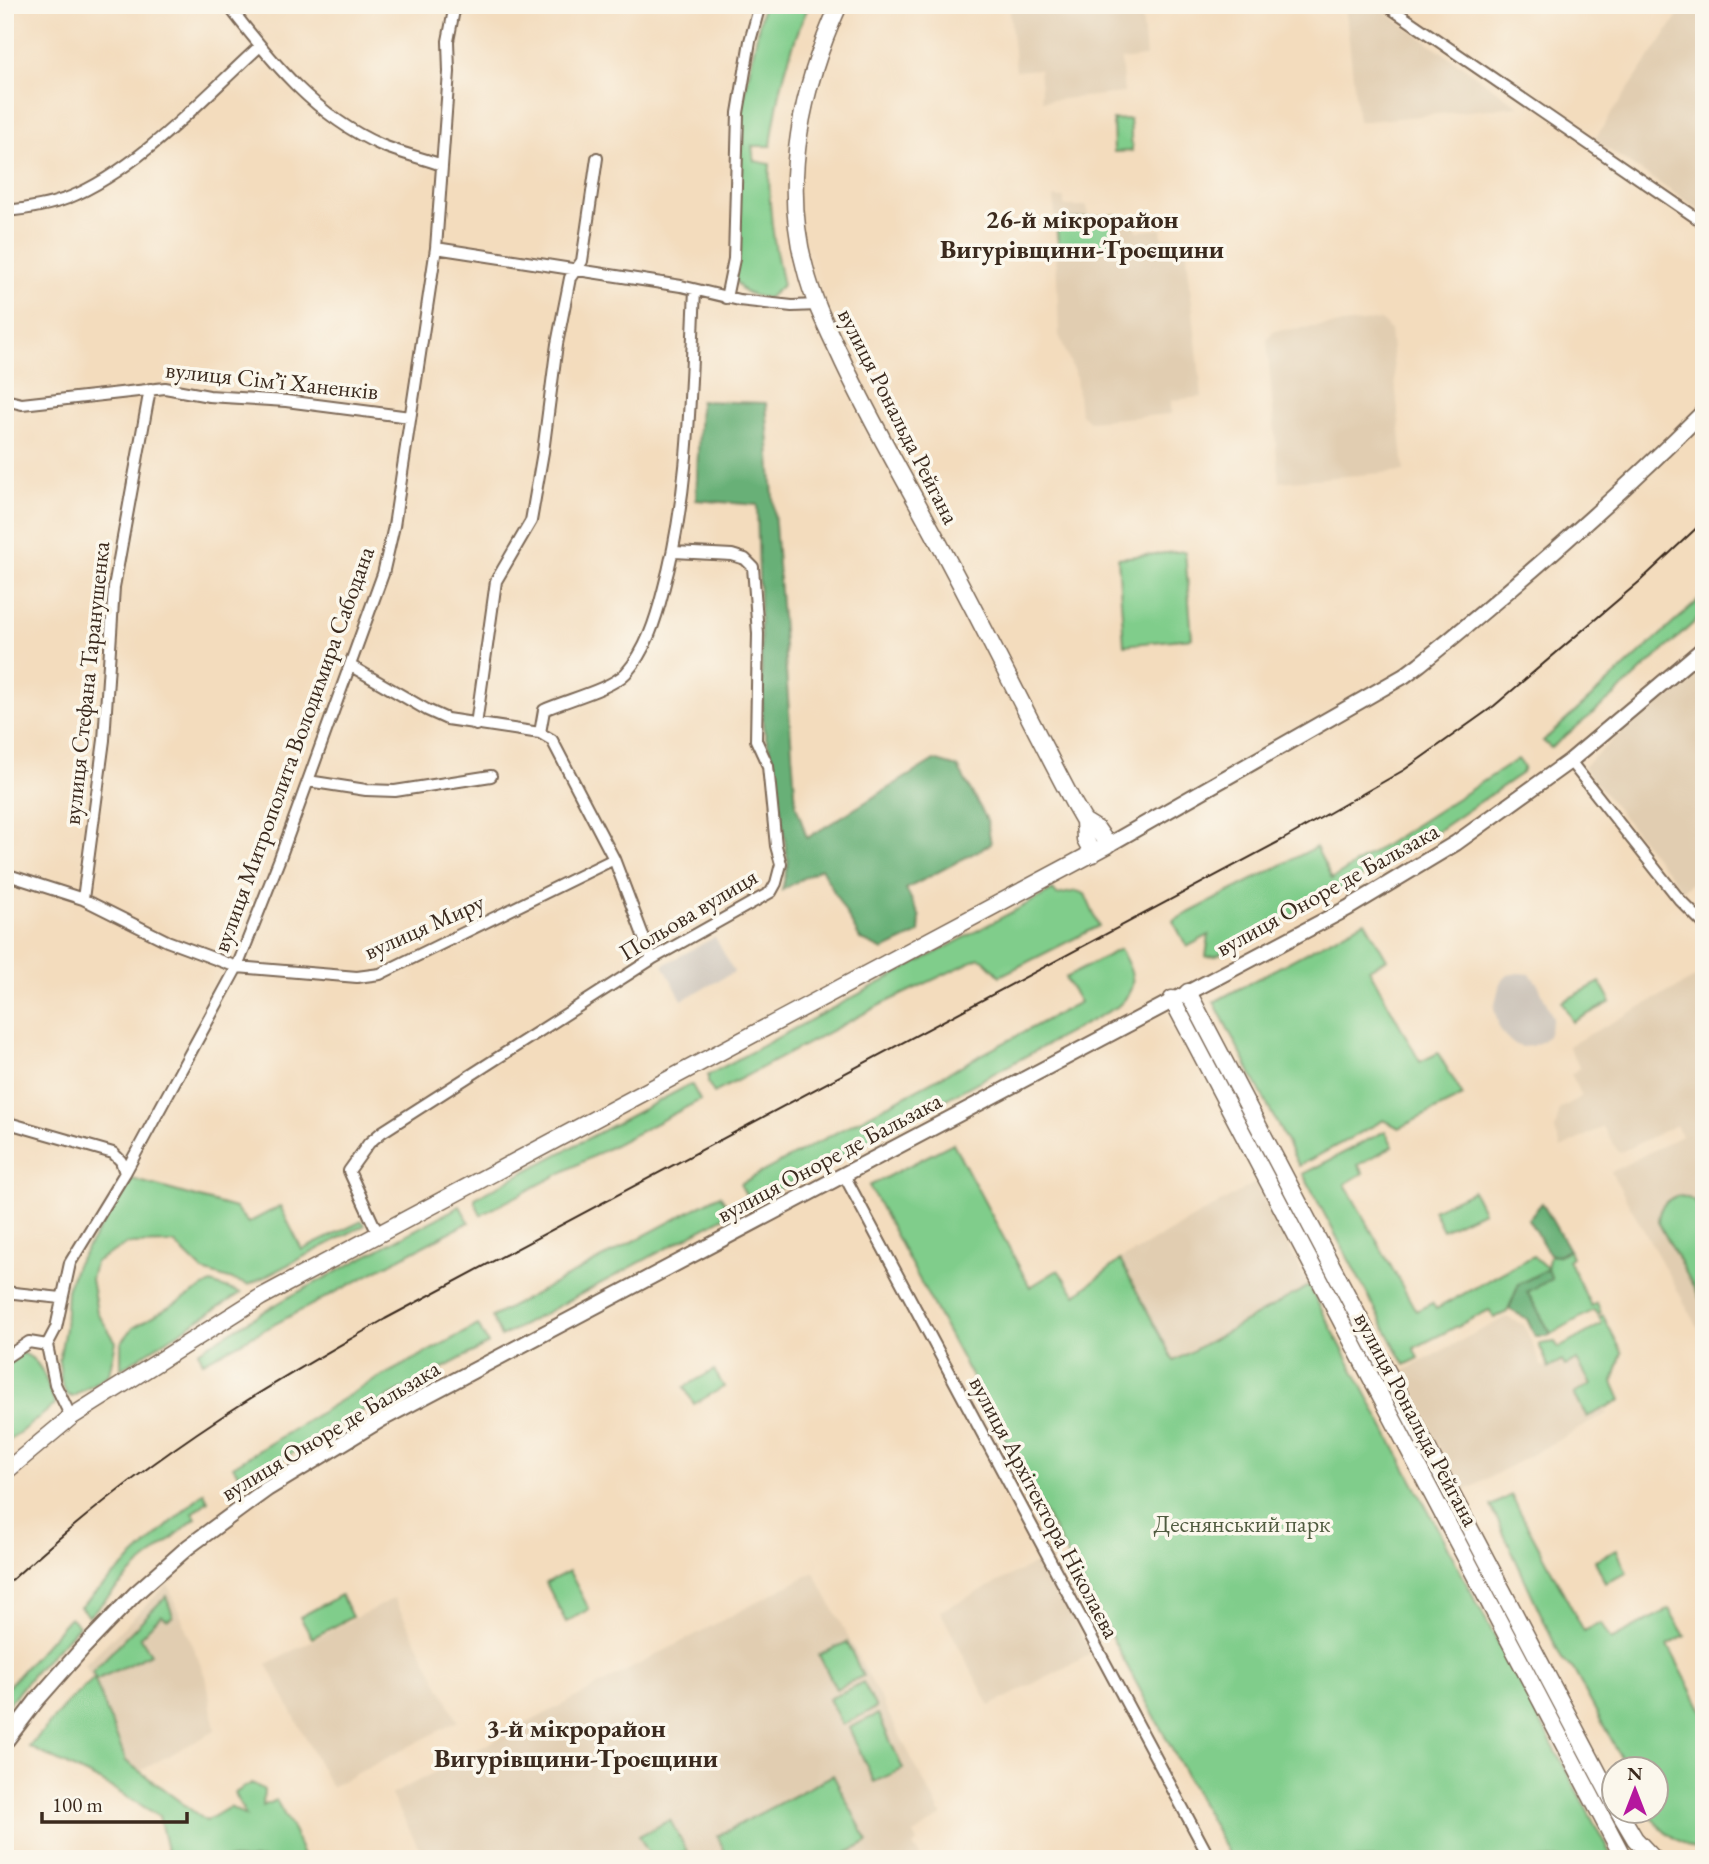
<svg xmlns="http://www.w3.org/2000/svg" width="1709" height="1864" font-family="'EB Garamond',serif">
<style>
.built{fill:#e1cdb1}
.industrial{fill:#cbc2b8}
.green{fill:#80cd8b;stroke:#5e7c54;stroke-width:2}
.forest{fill:#68b077;stroke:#526d4a;stroke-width:2}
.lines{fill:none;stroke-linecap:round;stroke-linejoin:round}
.minor-casing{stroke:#7b6856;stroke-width:14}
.tertiary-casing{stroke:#7b6856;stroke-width:18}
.secondary-casing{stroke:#7b6856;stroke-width:19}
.minor{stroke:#fff;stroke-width:10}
.tertiary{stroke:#fff;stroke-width:14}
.secondary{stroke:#fff;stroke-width:16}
.tram{stroke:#3b2a1e;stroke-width:2}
.labels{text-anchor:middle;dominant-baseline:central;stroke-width:7;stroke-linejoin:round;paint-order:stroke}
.street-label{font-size:24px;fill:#3b2a1e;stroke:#fbf7ec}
.park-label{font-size:24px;fill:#505b3f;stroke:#fbf7ec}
.neighbourhood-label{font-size:26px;font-weight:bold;fill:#3b2a1e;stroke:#fbf7ec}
</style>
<rect width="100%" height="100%" fill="#fbf7ec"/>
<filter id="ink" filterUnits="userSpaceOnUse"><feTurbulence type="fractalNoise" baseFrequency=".0143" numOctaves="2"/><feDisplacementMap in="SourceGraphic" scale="14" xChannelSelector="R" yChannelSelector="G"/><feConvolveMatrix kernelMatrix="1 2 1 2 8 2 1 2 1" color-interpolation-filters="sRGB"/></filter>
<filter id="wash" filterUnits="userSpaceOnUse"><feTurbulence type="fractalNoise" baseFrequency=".00686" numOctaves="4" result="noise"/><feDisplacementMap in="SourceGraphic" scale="28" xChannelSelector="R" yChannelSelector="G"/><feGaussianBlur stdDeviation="1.57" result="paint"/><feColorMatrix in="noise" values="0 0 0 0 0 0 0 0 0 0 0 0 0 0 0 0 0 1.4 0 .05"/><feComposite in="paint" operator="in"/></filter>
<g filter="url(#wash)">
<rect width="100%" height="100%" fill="#f3dcbd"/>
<path class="built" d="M1009,5h132l5,52 -25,3 3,33 -82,8 -3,-32 -23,2z
M1345,5h30l144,101 -161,16z
M1685,5h19v208l-110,-73z
M1054,197l10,1v8h23l1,10 33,-2 1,8h14l1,9 24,-2 1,9 23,-1 17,160 -31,3v14l-82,7 -9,-8 -4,-36 -17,-42z
M1381,320l9,10 14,141 -125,11 -12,-142 6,-9z
M1698,663l6,7v204l-22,16 -99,-123z
M1704,973v362l-1,1 -92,-164 70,-36 -5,-11 -57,28 -16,-26 -42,21 -6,-18 5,-21 22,-13 -11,-22 9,-6 -12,-22z
M1255,1183l54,103 -135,75 -54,-101z
M1506,1317l18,8 18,42 33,-14 33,60 -145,79 -64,-119z
M1042,1560l49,94 -101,52 -50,-95z
M814,1572l128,244 -28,18 4,8 -5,4 9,13h-497l-34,-64z
M168,1584l39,97 8,50 -75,40 -14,-10 -41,-97z
M394,1598l64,123 -127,66 -64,-123z"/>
<path class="industrial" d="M715,937l19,35 -52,28 -19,-35z
M1518,973l12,1 8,10 15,34 -5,18 -7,6 -10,4 -10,1 -10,-5 -11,-11 -6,-23 6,-25 8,-8z"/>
<path class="green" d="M763,5h46c-21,46 -32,91 -38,141h-19l2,15 16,3c-3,42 4,81 13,121l-15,13c-14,-1 -30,-6 -34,-22l7,-164z
M1130,119l2,32 -18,1 -1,-32z
M1116,215l3,31 -60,6 -3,-31z
M1185,551l7,87 -68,7 -6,-87z
M1701,598l3,12 -4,7 -84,77 -65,54 -8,-7z
M1518,759l6,8 -2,6 -86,59 -85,52 -135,72 -10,1 3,-22 -22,12 -14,-26 143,-74 16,32z
M1053,890l4,5 20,-4 8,3 14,32 -99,50 -16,-16 -5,-2 -97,46 -168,89 -6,-10v-8z
M1365,921l22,38 -18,10 51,93 18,-9 25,43 -64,32 -15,-8 -85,46 -85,-164z
M1120,949c14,24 20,38 -3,58l-366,197 -11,-20 340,-182 -15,-24z
M1600,982l11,20 -38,20 -11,-20z
M692,1085l8,15 -219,115 -6,-12v-5l212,-112z
M1385,1131l8,15 -35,19 5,8 -18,11 71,127 16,-8 4,6 97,-53 14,12 3,-13 7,1 12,-6 3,7 -4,3 23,46 6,-3 4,10 -3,2 -4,-5 -43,24 -24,-42 -8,-8 -12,28 -13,6 -5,-8 -75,38 5,10 -14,7 -102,-191z
M953,1143l77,144 28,-17 18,25 44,-35 54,101 135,-75 304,573h-382l-362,-673z
M132,1179l103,29 13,15 32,-17 22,44 60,-29 3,4 -116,60 -46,-14 -29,-28 -47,1 -32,18 -4,17 6,33 19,30 -7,32 -37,23 -6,-3 -5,-14 -2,-19 6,-33 2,-38 9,-25z
M1473,1191l10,20 -40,19 -10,-20z
M720,1195l12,18 -231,124 -9,-20z
M1676,1196c12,0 21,5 26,17 6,13 2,75 2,93l-46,-84c0,-13 6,-21 18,-26z
M460,1206l9,16 -266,140 -5,-11 89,-53z
M211,1283l30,10 -120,76v-26l12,-15z
M1603,1316l19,36 -9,30 8,18 -34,17 -13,-23 17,-10 -14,-24 -12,6 -3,-5 -13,7 -10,-24 16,-2 4,6 43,-24 -3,-6z
M478,1325l10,19 -137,73 -107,66 -11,-17 136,-83z
M22,1353c21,6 26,34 33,52l-50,39v-79z
M714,1370l10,17 -30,17 -10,-17z
M204,1492l4,9 -15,12 3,5 -59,50 -48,48 -9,-9z
M1511,1495l73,136 17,-8 10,17 58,-31 16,27 -17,9 36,69v140c-21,-10 -44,-22 -55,-42h7v-42l-29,-1 -54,-100 -11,-9 -71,-154z
M1617,1550l10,23 -22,10 -10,-23z
M569,1571l20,38 -23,13 -20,-39z
M341,1595l11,22 -40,21 -12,-21z
M166,1596l7,20 -5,3 -7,-4 -21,22 11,17 -55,26 -4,-8z
M70,1617l9,9 -41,42 -33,40v-18z
M847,1642l16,34 -27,13 -17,-34z
M94,1678l32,83 80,60 24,-14 16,9 -11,-23 17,-10 12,7 -1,16 13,-6 18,32 10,27h-135l-10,-43 -59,-35 -71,-34 38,-44z
M863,1682l13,26 -34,17 -13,-26z
M878,1714l25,55 -29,13 -25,-54z
M833,1775l35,67 -32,17h-107l-12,-23z
M670,1820l17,31 -15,8h-20l-13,-23z"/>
<path class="forest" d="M700,401l66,2 30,402 11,33 127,-78 24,7 29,53 4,24 -85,45 14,28 -1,16 -36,17 -23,-11 -39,-71 -39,22 6,-27 -14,-99 -11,-37 -6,-222 -61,-5z
M1542,1203l27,47 -12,6 -7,-1 -22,-36z
M1548,1269l4,10 -25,13 24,42 -3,2h-13l-8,-17 -18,-10 10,-25z"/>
</g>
<g filter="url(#ink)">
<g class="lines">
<g class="minor-casing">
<path id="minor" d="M228,5c42,55 88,112 153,140 19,8 41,13 61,20
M1386,5l318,218
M5,211c22,-2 42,-5 63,-13 70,-28 136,-101 192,-152
M436,248l245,38 58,14 53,6 26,-1
M726,298l8,-39 4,-146 12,-72 10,-36
M5,400l17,4 143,-16 44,8 77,5 124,16
M351,666l76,44 20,9 93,14 12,7 62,119 38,100
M476,725l20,-144 35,-60 12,-69 14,-108 13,-66 12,-17 15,-103
M540,733l4,-23c22,-10 67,-21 82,-37 20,-22 30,-54 37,-82 27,-98 27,-199 32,-301
M1570,761l109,138 25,25
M308,781l58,9 29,1 96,-15
M5,874l78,25 84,42 70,26 120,10 23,-3 234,-115
M83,899l21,-159 10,-153 36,-198
M5,1122l108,31 8,8 4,12
M844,1175l366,684
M378,1234l-29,-63 20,-28 13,-11 270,-173 119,-67 5,-9 5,-19 -5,-18 -8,-80 -12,-26 2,-106 -5,-67 -8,-8 -13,-4 -58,-3
M5,1292l56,6
M5,1358l24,-16 18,3
M71,1417l-16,-33 -8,-39 9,-17 14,-65 55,-90 112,-206 43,-109 103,-284 11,-48 42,-278 13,-176 -1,-31 7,-36"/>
</g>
<g class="tertiary-casing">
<path id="tertiary" d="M1108,845l296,-169 16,-12c99,-80 194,-163 284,-253
M5,1742l32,-42 45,-51 53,-55 53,-47 79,-58 115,-70 966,-511 108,-65 114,-82 134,-113"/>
</g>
<g class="secondary-casing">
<path id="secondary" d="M1084,821l1,18 8,15
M1188,992l426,811
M1172,999l452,860
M5,1472l66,-55 190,-120 847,-452 -11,-16 -13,-8 -11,-19c-49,-92 -94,-186 -144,-277 -31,-58 -64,-114 -91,-174 -13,-27 -26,-54 -33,-83 -24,-88 -3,-182 34,-263
M1619,1812l16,27 19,20"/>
</g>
<use href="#minor" class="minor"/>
<use href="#tertiary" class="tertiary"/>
<use href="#secondary" class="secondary"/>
<path class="tram" d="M5,1586c73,-67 154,-130 238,-183 46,-29 94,-56 142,-84l897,-479 122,-70 90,-64 145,-124 65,-61"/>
</g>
</g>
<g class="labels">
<g class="street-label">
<text transform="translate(272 380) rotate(6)">вулиця Сімʼї Ханенків</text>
<text transform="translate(899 416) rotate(63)">вулиця Рональда Рейгана</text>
<text transform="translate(86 683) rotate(-84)">вулиця Стефана Таранушенка</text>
<text transform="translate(293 749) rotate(-70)">вулиця Митрополита Володимира Сабодана</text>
<text transform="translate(1327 889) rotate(-29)">вулиця Оноре де Бальзака</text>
<text transform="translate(688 914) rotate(-31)">Польова вулиця</text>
<text transform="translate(424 926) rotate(-24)">вулиця Миру</text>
<text transform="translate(829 1157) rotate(-28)">вулиця Оноре де Бальзака</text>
<text transform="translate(1417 1419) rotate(62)">вулиця Рональда Рейгана</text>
<text transform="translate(330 1430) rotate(-31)">вулиця Оноре де Бальзака</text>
<text transform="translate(1045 1507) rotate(62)">вулиця Архітектора Ніколаєва</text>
</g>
<g class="park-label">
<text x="1242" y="1523">Деснянський парк</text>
</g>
<g class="neighbourhood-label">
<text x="1082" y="219">26-й мікрорайон<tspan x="1082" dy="30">Вигурівщини-Троєщини</tspan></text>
<text x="576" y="1728">3-й мікрорайон<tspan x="576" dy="30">Вигурівщини-Троєщини</tspan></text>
</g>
</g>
<rect width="1709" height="1864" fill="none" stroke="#fbf7ec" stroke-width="28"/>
<g transform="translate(1635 1790)"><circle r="33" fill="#fbf7ec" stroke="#aea59a" stroke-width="2"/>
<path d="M0-5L12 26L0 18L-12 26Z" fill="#b5179e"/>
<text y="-10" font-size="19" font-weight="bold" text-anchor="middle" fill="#3b2a1e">N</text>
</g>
<path d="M42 1812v10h145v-10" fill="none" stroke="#3b2a1e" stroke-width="3.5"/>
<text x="52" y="1812" font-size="21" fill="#3b2a1e" stroke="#fbf7ec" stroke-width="5" paint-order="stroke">100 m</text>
</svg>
